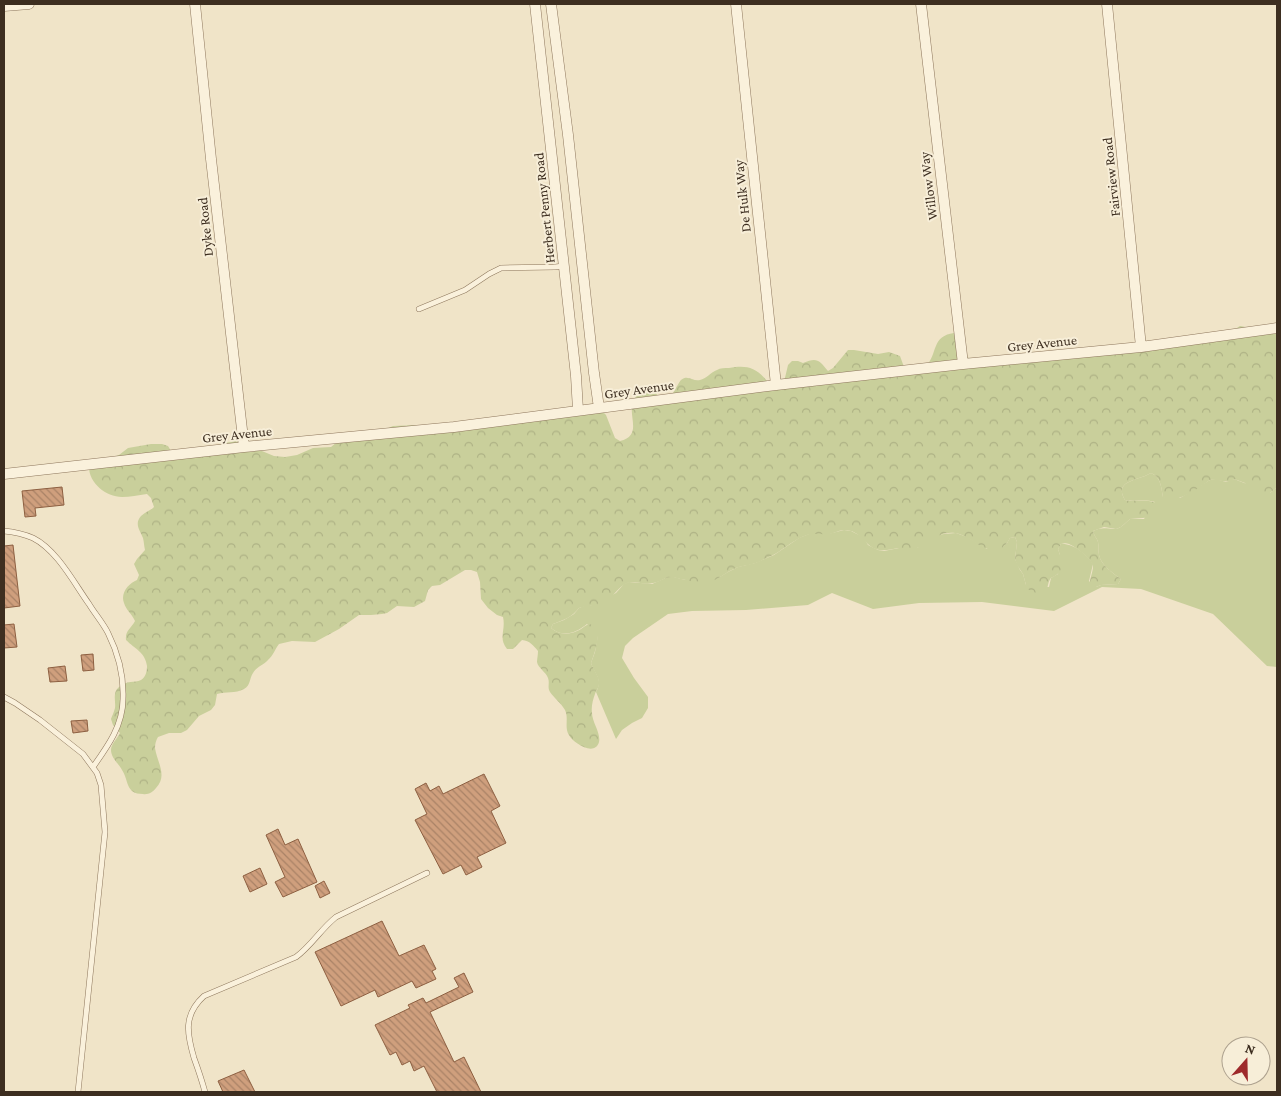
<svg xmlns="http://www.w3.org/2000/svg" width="1281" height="1096" font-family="'Crimson Pro',serif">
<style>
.green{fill:#c9cf9b}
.forest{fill:url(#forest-crowns)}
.building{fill:url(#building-back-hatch);stroke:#8d5f41}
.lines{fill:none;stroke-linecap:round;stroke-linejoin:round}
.lane-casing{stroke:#8d765c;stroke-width:6}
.street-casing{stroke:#8d765c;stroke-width:11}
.lane{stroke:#faf1dc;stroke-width:5}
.street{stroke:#faf1dc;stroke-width:10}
.labels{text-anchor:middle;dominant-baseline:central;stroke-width:4;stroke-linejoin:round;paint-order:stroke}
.street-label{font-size:14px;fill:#3d2e20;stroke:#f7eed8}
</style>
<defs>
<pattern id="forest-crowns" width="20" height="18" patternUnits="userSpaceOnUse" patternTransform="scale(1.25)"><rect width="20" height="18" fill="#c9cf9b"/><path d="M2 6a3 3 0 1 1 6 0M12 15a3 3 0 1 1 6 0" fill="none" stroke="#aeb285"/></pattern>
<pattern id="building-back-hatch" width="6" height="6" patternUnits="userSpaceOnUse" patternTransform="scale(1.25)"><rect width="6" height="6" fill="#cf9f7d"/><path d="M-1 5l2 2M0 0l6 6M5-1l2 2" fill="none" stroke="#a98266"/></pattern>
</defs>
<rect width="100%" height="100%" fill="#f0e4c8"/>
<path class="green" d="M1151,473c10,4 10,14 12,24l17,1 30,-18 6,-1 10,3 8,-3 36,14 7,-6v180l-10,-1 -54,-52 -72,-25 -39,-2 -48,24 -72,-9 -63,1 -46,6 -41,-16 -24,12 -62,5 -54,1 -24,3 -35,24 -8,8 -3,12 12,20 14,19v11l-6,10 -10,5 -10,7 -6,9 -20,-47c7,-13 -1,-17 -5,-29l4,-11 3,-17 -11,-11c-11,9 -24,14 -36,4l2,-4 11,-4 10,-6 5,-6 5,-2h6l26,-13 8,-9 5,-2 23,2 16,-7h6l11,3 33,-2 10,-6 10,-5 17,-4 19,-8 25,-17 10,-4h19l16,-4 7,1 10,5 4,4 3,5 10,5 6,1 15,-3h18l21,-13 6,-1 12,-1 11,4 20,12 16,-2 4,-4 3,-5 5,-1 2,5 -2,17 5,11 3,4 3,11 23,2 2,-9 7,-4 2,-19 -2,-6 3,-5c12,-1 26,10 32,20l-4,17 7,6 5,-2 17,-1 3,-5c-8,-6 -20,-14 -22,-24 -1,-4 0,-9 -1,-13 -1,-4 -4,-6 -5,-11 12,-6 17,0 26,-3 4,-2 7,-6 11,-9h14l11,-17c-10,-3 -20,0 -30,-2 -9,-15 3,-18 14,-22 4,-1 8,-3 12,-5z"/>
<path class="forest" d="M1240,326l12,2 25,-1v160l-7,6h-6l-16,-5 -3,-5 -11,-4c-7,6 -15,-1 -24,1 -12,8 -33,25 -47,17 -2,-10 -2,-20 -12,-24 -4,2 -8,4 -12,5 -11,4 -23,7 -14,22 14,3 30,-4 39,10l-4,4 -5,3 -25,2 -9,8 -5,2 -12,-2 -11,4c1,5 4,7 5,11 1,4 0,9 1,13 2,10 14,18 22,24l-3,5 -17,1 -5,2h-6c-1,-8 3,-14 3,-21 -1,-7 -17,-19 -24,-22 -3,-1 -4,-1 -8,0l-3,5 2,6 4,4c0,8 -2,12 -9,17 -1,1 -3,1 -4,2 -5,6 0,10 -11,17l-11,-5 -3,-5 -3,-11 -6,-9 -2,-6 2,-17 -2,-5 -5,1c-15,29 -36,-2 -55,-5 -19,-2 -23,11 -38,15 -6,1 -13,0 -19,0 -6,1 -12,3 -19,2 -15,-3 -17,-20 -35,-20 -4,0 -10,3 -14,4 -8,1 -16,-1 -23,1 -12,4 -22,13 -32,19 -5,3 -10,4 -14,7 -8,4 -17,4 -25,7 -10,4 -18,12 -27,14 -7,1 -17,0 -23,-2 -5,0 -10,-3 -15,-3 -6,0 -11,5 -18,6 -7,2 -15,-1 -22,-1 -11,2 -15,12 -24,18 -8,7 -19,5 -28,8 -7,9 -15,12 -26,16l-2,4c8,7 17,7 26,3 4,-1 7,-5 10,-6 4,-2 8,1 11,4 1,11 -3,23 -7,34 2,6 9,14 8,21 0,3 -3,7 -4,10 -2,5 -4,13 -3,19 0,9 9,20 7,29 -4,15 -26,1 -30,-7 -5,-7 0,-17 -4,-25 -4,-7 -11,-12 -15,-18 -3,-5 0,-9 -2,-14 -2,-6 -10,-10 -11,-16 0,-3 1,-7 1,-11 -5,-6 -8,-10 -16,-11l-9,9h-6c-9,-11 -1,-19 -4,-32l-6,-2 -9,-7 -7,-9 -1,-17 -3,-10 -6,-2h-6l-25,15 -8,1 -4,4 -3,11 -11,6 -17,-1 -10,7 -5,1 -11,1h-12l-20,14 -24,13 -23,-1 -13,3c-4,5 -6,12 -11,16 -4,5 -12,7 -15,13 -4,6 -2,12 -9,16 -9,5 -18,2 -27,5l-2,11 -4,5 -12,6 -12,14 -6,3h-12l-11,4c-2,3 -3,7 -3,11 2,14 13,28 1,40 -3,4 -8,7 -13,6 -18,0 -14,-14 -21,-24 -3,-6 -11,-12 -11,-20 0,-6 6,-11 9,-17l-7,-8 -2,-6c1,-3 3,-7 4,-11 1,-7 -3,-15 4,-21 8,-7 15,-4 22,-7 5,-3 6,-9 6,-14 -2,-14 -12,-17 -21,-26 -1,-10 5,-11 9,-19 -3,-7 -9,-11 -11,-18 -4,-10 5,-20 13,-23l2,-5 -5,-11 3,-5 8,-9c-1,-4 -1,-8 -2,-12 -3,-8 -9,-14 -2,-22 4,-4 9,-5 13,-9l-3,-9 -4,-4c-9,1 -17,3 -25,3 -16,0 -33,-14 -33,-30l30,-12 9,-7 23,-4h11l6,2 3,5 42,-5 21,-5 6,1 34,14 11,1 12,-2 16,-7 18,-1 17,-14 34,-2 11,-5 24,-1h6l17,5 162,-19 4,4 9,23 5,3c21,-5 10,-22 12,-35 1,-6 5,-11 8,-15 11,-3 14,-1 20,7l11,-2c3,-4 8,-14 10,-16 7,-6 12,2 19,0 6,-1 11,-8 17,-10 3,-2 8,-2 12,-2 17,-3 27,-1 38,13l17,1 4,-17 4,-4h6l5,2c14,-6 16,-3 25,8l5,-3 15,-18h6l24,4 11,-2 11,4 4,11 22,-1c12,-12 5,-30 28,-33 11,9 4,21 19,27l36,2 226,-33z"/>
<path class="building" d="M62,487l2,18 -29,3 1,8 -11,1 -3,-26z
M13,545l7,61 -16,2v-62z
M14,624l3,23 -13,1v-23z
M93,654l1,16 -11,1 -2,-16z
M65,666l2,15 -17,1 -2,-14z
M87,720l1,11 -15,2 -2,-12z
M484,774l16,32 -9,5 15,32 -29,14 5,10 -16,8 -5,-10 -18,9 -28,-54 12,-6 -12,-25 11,-6 4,8 9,-5 4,8z
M278,829l7,16 13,-6 19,43 -34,15 -8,-15 10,-5 -19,-42z
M260,868l7,16 -17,8 -7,-16z
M324,881l6,12 -10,5 -5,-12z
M382,921l17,35 25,-11 12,24 -4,2 4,8 -20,9 -4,-7 -34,16 -3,-7 -34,16 -26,-54z
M464,973l9,19 -43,20 24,50 10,-5 17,35h-44l-13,-26 -10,5 -4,-10 -8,4 -6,-13 -6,3 -15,-30 35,-17 -2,-3 15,-7 3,5 33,-16 -5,-9z
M244,1070l11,22h-32l-5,-11z"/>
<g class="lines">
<g class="lane-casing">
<path id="lane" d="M419,309l46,-19 24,-16 12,-6 54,-1 9,-1
M4,531c10,1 20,3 29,7 24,12 41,45 56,66 6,10 14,19 19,29 10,20 16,43 15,66 0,26 -15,47 -30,68
M4,697l11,6 25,17 43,34 14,19 4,12 4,47 -27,260
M205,1092c-3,-11 -7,-23 -11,-34 -7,-24 -11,-43 10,-62l92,-39c15,-11 25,-28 40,-40l91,-44"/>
</g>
<g class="street-casing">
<path id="street" d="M195,4l16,155 33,288
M535,4l41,372 2,34
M551,4l17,131 26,238 5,35
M736,4l40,381
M921,4l42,360
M1107,4l34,343
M4,6l25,-2
M4,474l240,-27 210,-20 322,-42 187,-21 178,-17 136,-19"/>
</g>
<use href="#lane" class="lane"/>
<use href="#street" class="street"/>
</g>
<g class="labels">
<g class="street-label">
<text transform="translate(1111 177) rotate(-96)">Fairview Road</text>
<text transform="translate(928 186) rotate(-97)">Willow Way</text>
<text transform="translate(742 196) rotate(-96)">De Hulk Way</text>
<text transform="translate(544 208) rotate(-96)">Herbert Penny Road</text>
<text transform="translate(205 227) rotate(-96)">Dyke Road</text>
<text transform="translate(1042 343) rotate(-6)">Grey Avenue</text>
<text transform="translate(639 389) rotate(-8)">Grey Avenue</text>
<text transform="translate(237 434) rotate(-6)">Grey Avenue</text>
</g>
</g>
<rect width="1281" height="1096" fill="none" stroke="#3d2e20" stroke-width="10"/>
<g transform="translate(1246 1061) rotate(20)"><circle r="24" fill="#f7eed8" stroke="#ada18e"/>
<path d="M0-4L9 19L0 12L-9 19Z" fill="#9e2a2b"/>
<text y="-8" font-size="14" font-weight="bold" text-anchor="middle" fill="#3d2e20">N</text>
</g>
</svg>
